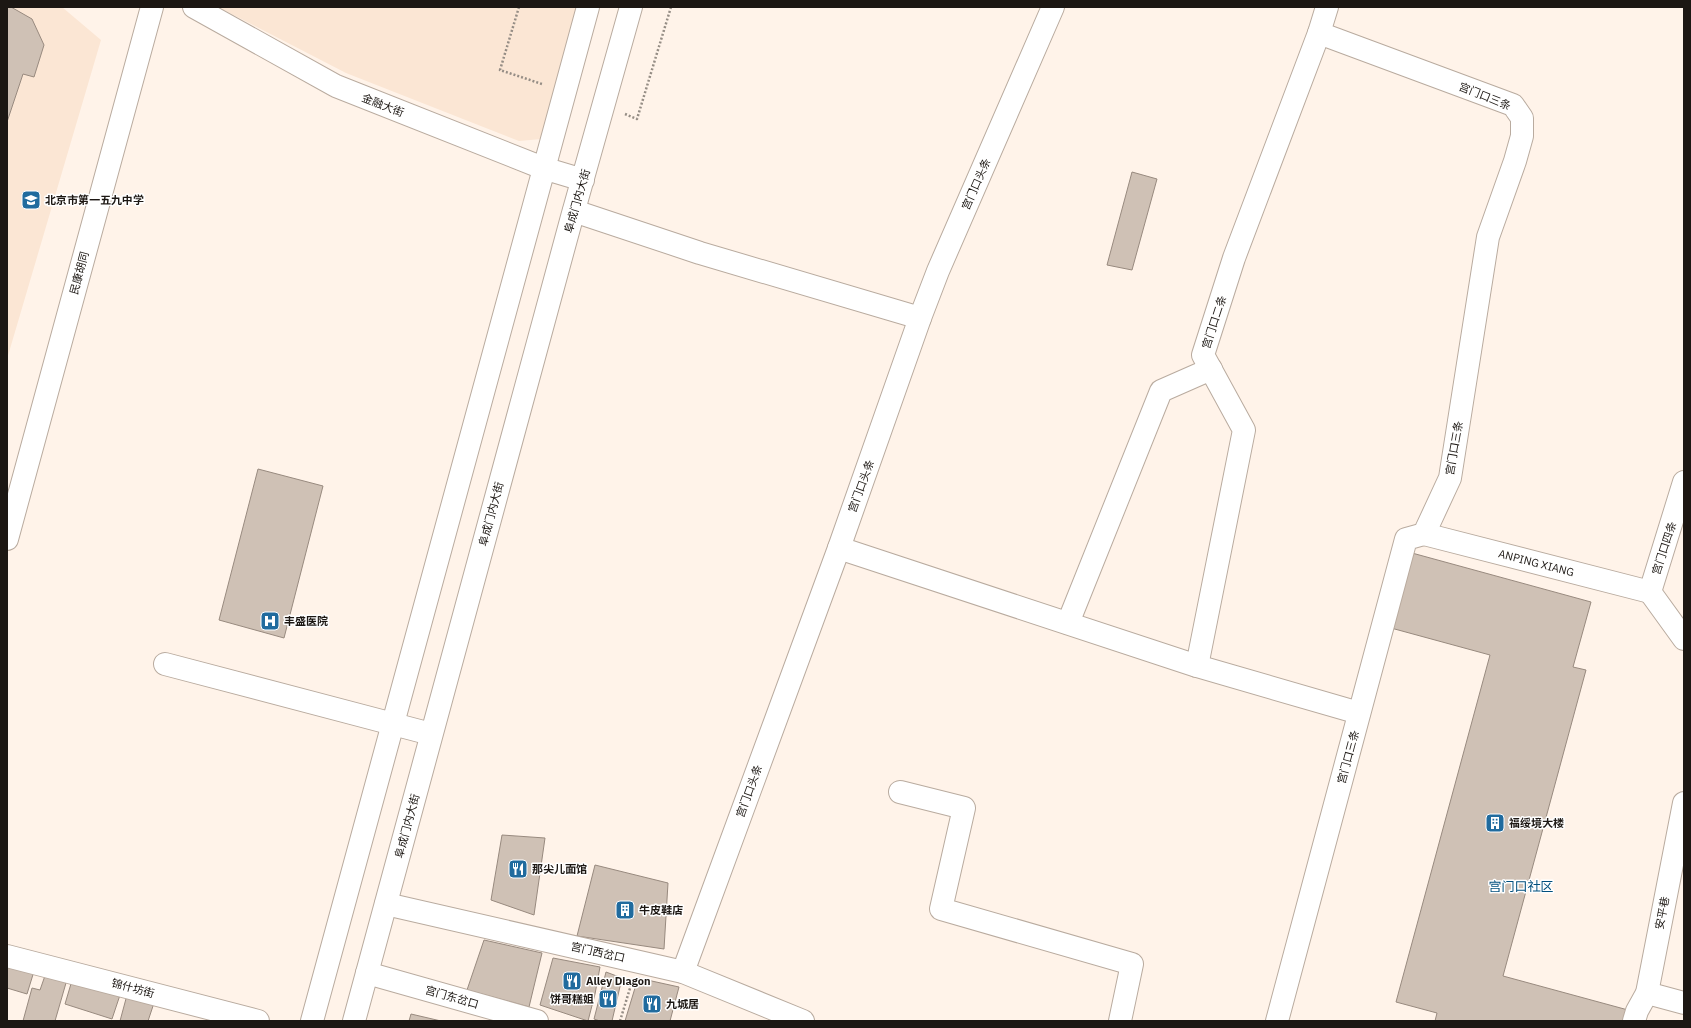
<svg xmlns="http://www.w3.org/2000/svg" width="1691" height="1028" font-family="'IBM Plex Sans','Noto Sans SC',sans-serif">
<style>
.built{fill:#fbe6d4}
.building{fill:#cfc1b5;stroke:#988a7f}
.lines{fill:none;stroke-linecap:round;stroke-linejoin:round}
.minor-casing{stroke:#b9ab9f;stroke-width:24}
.major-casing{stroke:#b9ab9f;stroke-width:24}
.path{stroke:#958d85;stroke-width:2.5;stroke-dasharray:2 2;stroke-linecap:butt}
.minor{stroke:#fff;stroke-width:22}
.major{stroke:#fff;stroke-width:22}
.labels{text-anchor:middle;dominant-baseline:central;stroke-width:3;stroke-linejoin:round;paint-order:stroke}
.street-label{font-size:11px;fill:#1c1713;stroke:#fff}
.poi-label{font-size:11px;font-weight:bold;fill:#1c1713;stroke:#fff;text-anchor:start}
.quarter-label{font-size:13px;fill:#014f7d;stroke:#fff}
</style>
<rect width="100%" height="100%" fill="#fff3e9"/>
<path class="built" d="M7,7h55l39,33 -94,319z
M218,7h382l-36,130 -45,4 -173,-68z"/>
<path class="building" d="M7,7h4l21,12 12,26 -10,32 -11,-3 -16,48z
M1132,172l25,7 -25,91 -25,-5z
M258,469l65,17 -39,152 -65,-18z
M1412,553l179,49 -18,65 13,3 -83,306 125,34 -3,11h-190l2,-8 -41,-11 94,-347 -99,-27z
M502,835l43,3 -11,77 -43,-15z
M595,865l73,18 -4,66 -87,-13z
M484,940l58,13 -13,54 -62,-17z
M553,958l47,9 -5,27 -7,27 -48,-16z
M7,960l28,8 -8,26 -20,-6z
M47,970l21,6 -13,45h-32l9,-33 8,2z
M606,972l16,6 -10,43h-12l-6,-2z
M73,977l48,15 -9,27 -47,-15z
M638,978l41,9 -9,34h-45z
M127,995l27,8 -6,18h-28z
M411,1014l30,7h-32z"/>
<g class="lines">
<g class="minor-casing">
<g id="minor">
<path d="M574,211l126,42 220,65"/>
<path id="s1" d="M1424,534l226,58"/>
<path d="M7,539l145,-532"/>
<path d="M839,548l358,118 162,47"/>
<path d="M1650,592l34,-110"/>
<path d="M1650,592l34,47"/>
<path d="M1068,623l93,-232 50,-22"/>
<path d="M165,664l266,70"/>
<path d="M1197,666l47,-236 -41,-75 31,-97 85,-225 8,-26"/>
<path d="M900,792l64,16 -23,101 191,55 -12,57"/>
<path d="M386,904l297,68 120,49"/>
<path d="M7,956l251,65"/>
<path d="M683,972l156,-424 81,-230 18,-47 115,-264"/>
<path d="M367,973l170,48"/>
<path d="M1647,993l37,10"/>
<path d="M1277,1021l129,-482 18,-5 26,-56 38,-241 27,-76 7,-25v-18l-9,-13 -194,-72"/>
<path d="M1634,1021l3,-10 10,-18 37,-190"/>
</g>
</g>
<g class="major-casing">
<path id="major" d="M194,7l142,79 207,82 40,12
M312,1021l276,-1014
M354,1021l218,-804 59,-210"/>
</g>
<path class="path" d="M519,7l-19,63 42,14
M625,114l12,5 34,-112
M620,1021l11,-36"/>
<use href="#minor" class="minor"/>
<use href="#major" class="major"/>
</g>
<defs>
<g id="school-square" transform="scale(1)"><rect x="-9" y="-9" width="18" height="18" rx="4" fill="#206b9e" stroke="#fff"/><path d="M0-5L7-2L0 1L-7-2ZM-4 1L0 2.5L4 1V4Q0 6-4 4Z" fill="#fff"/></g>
<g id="hospital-square" transform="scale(1)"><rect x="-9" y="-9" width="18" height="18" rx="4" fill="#206b9e" stroke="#fff"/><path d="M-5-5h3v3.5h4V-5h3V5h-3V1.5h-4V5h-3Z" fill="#fff"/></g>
<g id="building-square" transform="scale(1)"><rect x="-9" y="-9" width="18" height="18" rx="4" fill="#206b9e" stroke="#fff"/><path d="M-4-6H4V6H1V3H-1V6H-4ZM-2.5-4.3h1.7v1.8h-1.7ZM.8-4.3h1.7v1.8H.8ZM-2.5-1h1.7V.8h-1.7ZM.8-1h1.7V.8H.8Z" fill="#fff"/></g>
<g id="restaurant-square" transform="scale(1)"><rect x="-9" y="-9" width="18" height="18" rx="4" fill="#206b9e" stroke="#fff"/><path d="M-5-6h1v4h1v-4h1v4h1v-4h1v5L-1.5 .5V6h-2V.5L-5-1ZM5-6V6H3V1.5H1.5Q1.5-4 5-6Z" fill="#fff"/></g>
</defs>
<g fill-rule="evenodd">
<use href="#school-square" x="31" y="200"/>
<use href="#hospital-square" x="270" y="621"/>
<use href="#building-square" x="1495" y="823"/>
<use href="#restaurant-square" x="518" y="869"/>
<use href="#building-square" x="625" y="910"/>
<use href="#restaurant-square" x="572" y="981"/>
<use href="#restaurant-square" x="608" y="999"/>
<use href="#restaurant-square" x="652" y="1004"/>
</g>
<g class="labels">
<g class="street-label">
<text transform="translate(1485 96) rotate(22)">宫门口三条</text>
<text transform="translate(383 105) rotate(21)">金融大街</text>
<text transform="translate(976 184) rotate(-66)">宫门口头条</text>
<text transform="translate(577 201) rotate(-74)">阜成门内大街</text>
<text transform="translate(79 273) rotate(-75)">民康胡同</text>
<text transform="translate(1214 322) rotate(-72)">宫门口二条</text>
<text transform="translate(1454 448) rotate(-80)">宫门口三条</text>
<text transform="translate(861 486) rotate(-70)">宫门口头条</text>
<text transform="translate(491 514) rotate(-75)">阜成门内大街</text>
<text transform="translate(1664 548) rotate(-72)">宫门口四条</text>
<text stroke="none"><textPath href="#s1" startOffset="116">ANPING XIANG</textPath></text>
<text transform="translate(1348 757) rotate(-75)">宫门口三条</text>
<text transform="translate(749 791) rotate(-70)">宫门口头条</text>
<text transform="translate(407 826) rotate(-75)">阜成门内大街</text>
<text transform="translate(1662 913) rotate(-79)">安平巷</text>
<text transform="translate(598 952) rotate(13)">宫门西岔口</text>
<text transform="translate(133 988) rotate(15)">锦什坊街</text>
<text transform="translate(452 997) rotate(16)">宫门东岔口</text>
</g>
<g class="poi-label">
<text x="45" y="200">北京市第一五九中学</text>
<text x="284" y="621">丰盛医院</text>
<text x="1509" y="823">福绥境大楼</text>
<text x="532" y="869">那尖儿面馆</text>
<text x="639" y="910">牛皮鞋店</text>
<text x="586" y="981">Alley Diagon</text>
<text x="594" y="999" text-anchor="end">饼哥糕姐</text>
<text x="666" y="1004">九城居</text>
</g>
<g class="quarter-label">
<text x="1521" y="886">宫门口社区</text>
</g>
</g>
<rect width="1691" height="1028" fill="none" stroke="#1c1713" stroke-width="16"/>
</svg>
